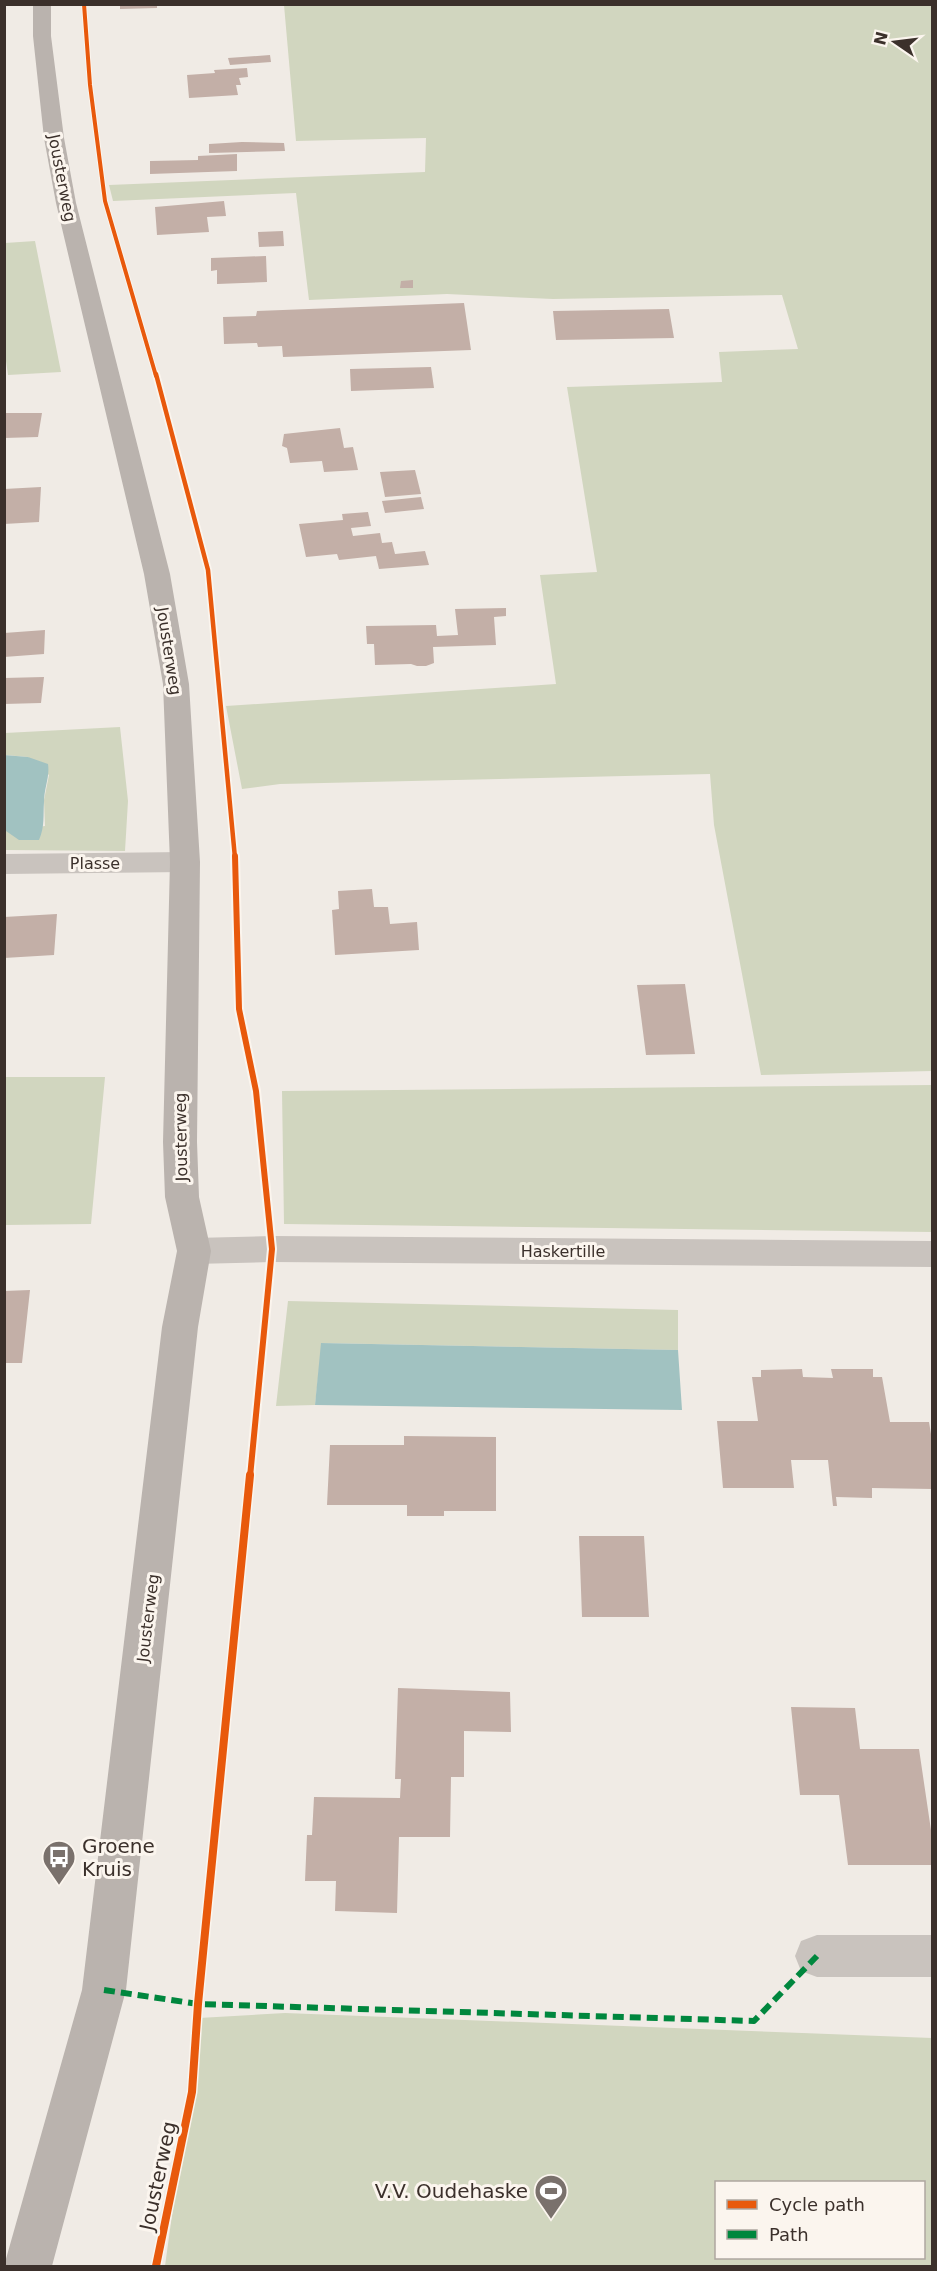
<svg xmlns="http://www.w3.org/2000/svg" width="937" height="2271" font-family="'DejaVu Sans',sans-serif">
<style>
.green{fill:#d1d6bf;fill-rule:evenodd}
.water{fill:#a1c2c1}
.building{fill:#c3afa7}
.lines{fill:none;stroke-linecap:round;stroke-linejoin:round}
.street{fill:#c9c3be;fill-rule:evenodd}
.secondary{fill:#bab3ae;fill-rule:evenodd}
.quiet{stroke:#00873e;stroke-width:6;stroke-dasharray:11 6;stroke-linecap:butt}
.cycleway-far3-casing{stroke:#fbf5ee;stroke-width:6}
.cycleway-far2-casing{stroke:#fbf5ee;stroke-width:8}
.cycleway-far1-casing{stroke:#fbf5ee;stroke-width:10}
.cycleway-casing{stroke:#fbf5ee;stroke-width:11}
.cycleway-far3{stroke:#e8590c;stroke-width:4}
.cycleway-far2{stroke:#e8590c;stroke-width:4.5}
.cycleway-far1{stroke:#e8590c;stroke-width:6}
.cycleway{stroke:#e8590c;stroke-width:8}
.labels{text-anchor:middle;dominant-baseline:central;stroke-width:6;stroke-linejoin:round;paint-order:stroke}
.street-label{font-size:16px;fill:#3b302b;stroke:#fbf5ee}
.near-poi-label{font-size:20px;fill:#3b302b;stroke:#fbf5ee;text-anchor:start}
.near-street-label{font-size:20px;fill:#3b302b;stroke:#fbf5ee}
</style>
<rect width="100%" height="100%" fill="#f0ebe5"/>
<path class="green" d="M284,5h648v1066l-171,4 -47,-250 -4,-51 -430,10 -38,5 -16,-83 330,-22 -16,-109 57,-3 -30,-185 155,-5 -3,-30 79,-3 -16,-54 -229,4 -106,-5 -138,6 -13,-107 -183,8 -4,-16 316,-13 1,-34 -130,3z
M35,241l26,131 -53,3 -4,-28 1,-104z
M120,727l8,74 -3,50 -120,-1 -1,-22 2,3 39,-5 -1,-26 5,-25 -21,-18 -23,-2v-22z
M4,1077h101l-14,147 -86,1z
M932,1085v147l-648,-8 -2,-133z
M288,1301l390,9v40l-356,-7 -7,62 -39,1z
M285,2013l647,25v228h-767l34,-248zM716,2182h208v76h-208z"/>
<path class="water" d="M4,755l24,2 20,7c2,13 -4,24 -4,38 -1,14 1,24 -5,38h-20l-13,-9z
M321,1343l357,7 4,60 -367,-5z"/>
<path class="building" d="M120,4h37v4l-37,1z
M270,55l1,7 -41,3 -2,-7z
M247,68l1,9 -9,1 2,7h-5l2,10 -49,3 -2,-23 28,-2 -1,-3z
M242,142l42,1 1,8 -76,2v-9z
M237,154v17l-87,3v-13l48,-1v-4z
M224,201l2,15 -19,1 2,15 -52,3 -2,-28z
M283,231l1,15 -25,1 -1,-15z
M266,256l1,26 -50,2v-14l-6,1v-13z
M413,280v8h-13l1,-7z
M464,303l7,47 -188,7 -1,-11 -24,1 -1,-4 -33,1 -1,-27 33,-1 1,-5z
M669,309l5,29 -118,2 -3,-29z
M431,367l3,21 -83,3 -1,-22z
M4,413h38l-4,24 -34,1z
M340,428l4,20 9,-1 5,23 -34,2 -2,-11 -32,2 -3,-15 -5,-2 2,-12z
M415,470l6,24 -36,3 -5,-25z
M41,487l-2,35 -35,2v-35z
M421,497l3,12 -39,4 -3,-12z
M368,512l3,14 -20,2 2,8 27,-3 2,10 10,-1 3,12 30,-3 4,14 -50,4 -3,-13 -37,4 -2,-6 -31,3 -7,-33 44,-4 -1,-6z
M506,608v8l-12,1 2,28 -63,2 1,16 -8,3h-9l-6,-2 -36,1 -1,-21h-7l-1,-18 70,-1 1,11 21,-1 -3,-26z
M45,630l-1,24 -40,3v-24z
M44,677l-3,26 -37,1v-26z
M372,889l2,18h14l2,17 27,-2 2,28 -84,5 -3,-45 7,-1 -1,-18z
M57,914l-3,41 -50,3v-41z
M685,984l10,70 -49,1 -9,-70z
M30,1290l-8,73h-18v-72z
M802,1369l1,8 30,1 -2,-9h42v8h9l8,45h39l3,18v49l-60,-1v10l-36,-1 1,9h-4l-5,-46h-37l3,28h-71l-6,-67h41l-6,-44h9v-7z
M404,1436l92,1v74h-52v5h-37v-11h-80l3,-60h74z
M579,1536h65l5,81h-67z
M398,1688l112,4 1,40 -47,-1v46h-13l-1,60h-51l-2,76 -62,-2 1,-30h-31l2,-46h5l2,-38 86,1 1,-19h-6z
M791,1707l64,1 5,41h59l13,88v28h-84l-9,-70h-39z"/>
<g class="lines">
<path class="street" d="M185,852l10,3 5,7 -5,7 -10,3 -181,2v-20z
M272,1236l660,5v26l-660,-5 -78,2 -12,-4 -5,-9 5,-9 12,-4z
M817,1935h115v42h-115l-16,-6 -6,-15 6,-15z"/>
<path class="secondary" d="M33,4h18v32l13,102 12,65 94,371 19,110 11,178 -3,280 2,55 12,54 -13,76 -72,663 -74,276h-48l78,-276 80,-663 15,-76 -12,-54 -2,-55 7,-280 -7,-178 -19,-110 -88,-371 -12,-65 -11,-102z"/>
<path class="quiet" d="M104,1990l94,14 556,17 63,-65"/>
<g class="cycleway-far3-casing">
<path id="cycleway-far3" d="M84,4l6,81 15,116 51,175"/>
</g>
<g class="cycleway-far2-casing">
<path id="cycleway-far2" d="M156,374l52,196 27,288"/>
</g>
<g class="cycleway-far1-casing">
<path id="cycleway-far1" d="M235,856l4,153 17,82 16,158 -22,228"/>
</g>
<g class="cycleway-casing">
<path id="cycleway" d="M156,2266l36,-174 6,-88 52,-529"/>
</g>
<use href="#cycleway-far3" class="cycleway-far3"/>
<use href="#cycleway-far2" class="cycleway-far2"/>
<use href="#cycleway-far1" class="cycleway-far1"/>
<use href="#cycleway" class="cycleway"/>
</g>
<defs>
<g id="bus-pin" transform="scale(1.725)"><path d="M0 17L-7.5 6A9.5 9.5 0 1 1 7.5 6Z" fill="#7a716c" stroke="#fbf5ee"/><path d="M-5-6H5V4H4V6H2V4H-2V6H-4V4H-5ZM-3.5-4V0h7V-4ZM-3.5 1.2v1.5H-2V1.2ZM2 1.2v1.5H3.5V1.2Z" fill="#fff"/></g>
<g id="stadium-pin" transform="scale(1.725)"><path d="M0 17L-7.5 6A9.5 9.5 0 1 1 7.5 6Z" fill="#7a716c" stroke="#fbf5ee"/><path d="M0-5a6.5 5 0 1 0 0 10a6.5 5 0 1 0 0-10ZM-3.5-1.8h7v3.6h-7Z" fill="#fff"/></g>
</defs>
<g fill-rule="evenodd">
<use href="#bus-pin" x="59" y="1857"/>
<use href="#stadium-pin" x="551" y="2191"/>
</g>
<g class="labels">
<g class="street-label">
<text transform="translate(62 178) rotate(79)">Jousterweg</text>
<text transform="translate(169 651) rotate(81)">Jousterweg</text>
<text x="95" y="863">Plasse</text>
<text transform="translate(181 1137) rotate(-91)">Jousterweg</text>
<text x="563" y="1251">Haskertille</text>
<text transform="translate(148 1618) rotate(-83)">Jousterweg</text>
</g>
<g class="near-poi-label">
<text x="82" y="1846">Groene<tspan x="82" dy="23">Kruis</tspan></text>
<text x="528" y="2191" text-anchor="end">V.V. Oudehaske</text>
</g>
<g class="near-street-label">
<text transform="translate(158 2176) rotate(-78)">Jousterweg</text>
</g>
</g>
<rect width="937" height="2271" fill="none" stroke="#3b302b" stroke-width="12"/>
<rect x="715" y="2181" width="210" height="78" fill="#fbf5ee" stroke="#aea6a0" stroke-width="1.5"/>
<rect x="727" y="2200" width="30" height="9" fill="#e8590c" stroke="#aea6a0" stroke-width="1.5"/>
<text x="769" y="2211" font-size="18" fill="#3b302b">Cycle path</text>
<rect x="727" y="2230" width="30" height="9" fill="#00873e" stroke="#aea6a0" stroke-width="1.5"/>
<text x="769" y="2241" font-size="18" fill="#3b302b">Path</text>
<g transform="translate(895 42) rotate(284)" stroke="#fbf5ee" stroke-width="4.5" paint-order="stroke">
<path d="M0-4.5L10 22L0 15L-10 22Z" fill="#3b302b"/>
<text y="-9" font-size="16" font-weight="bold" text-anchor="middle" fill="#3b302b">N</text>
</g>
</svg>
